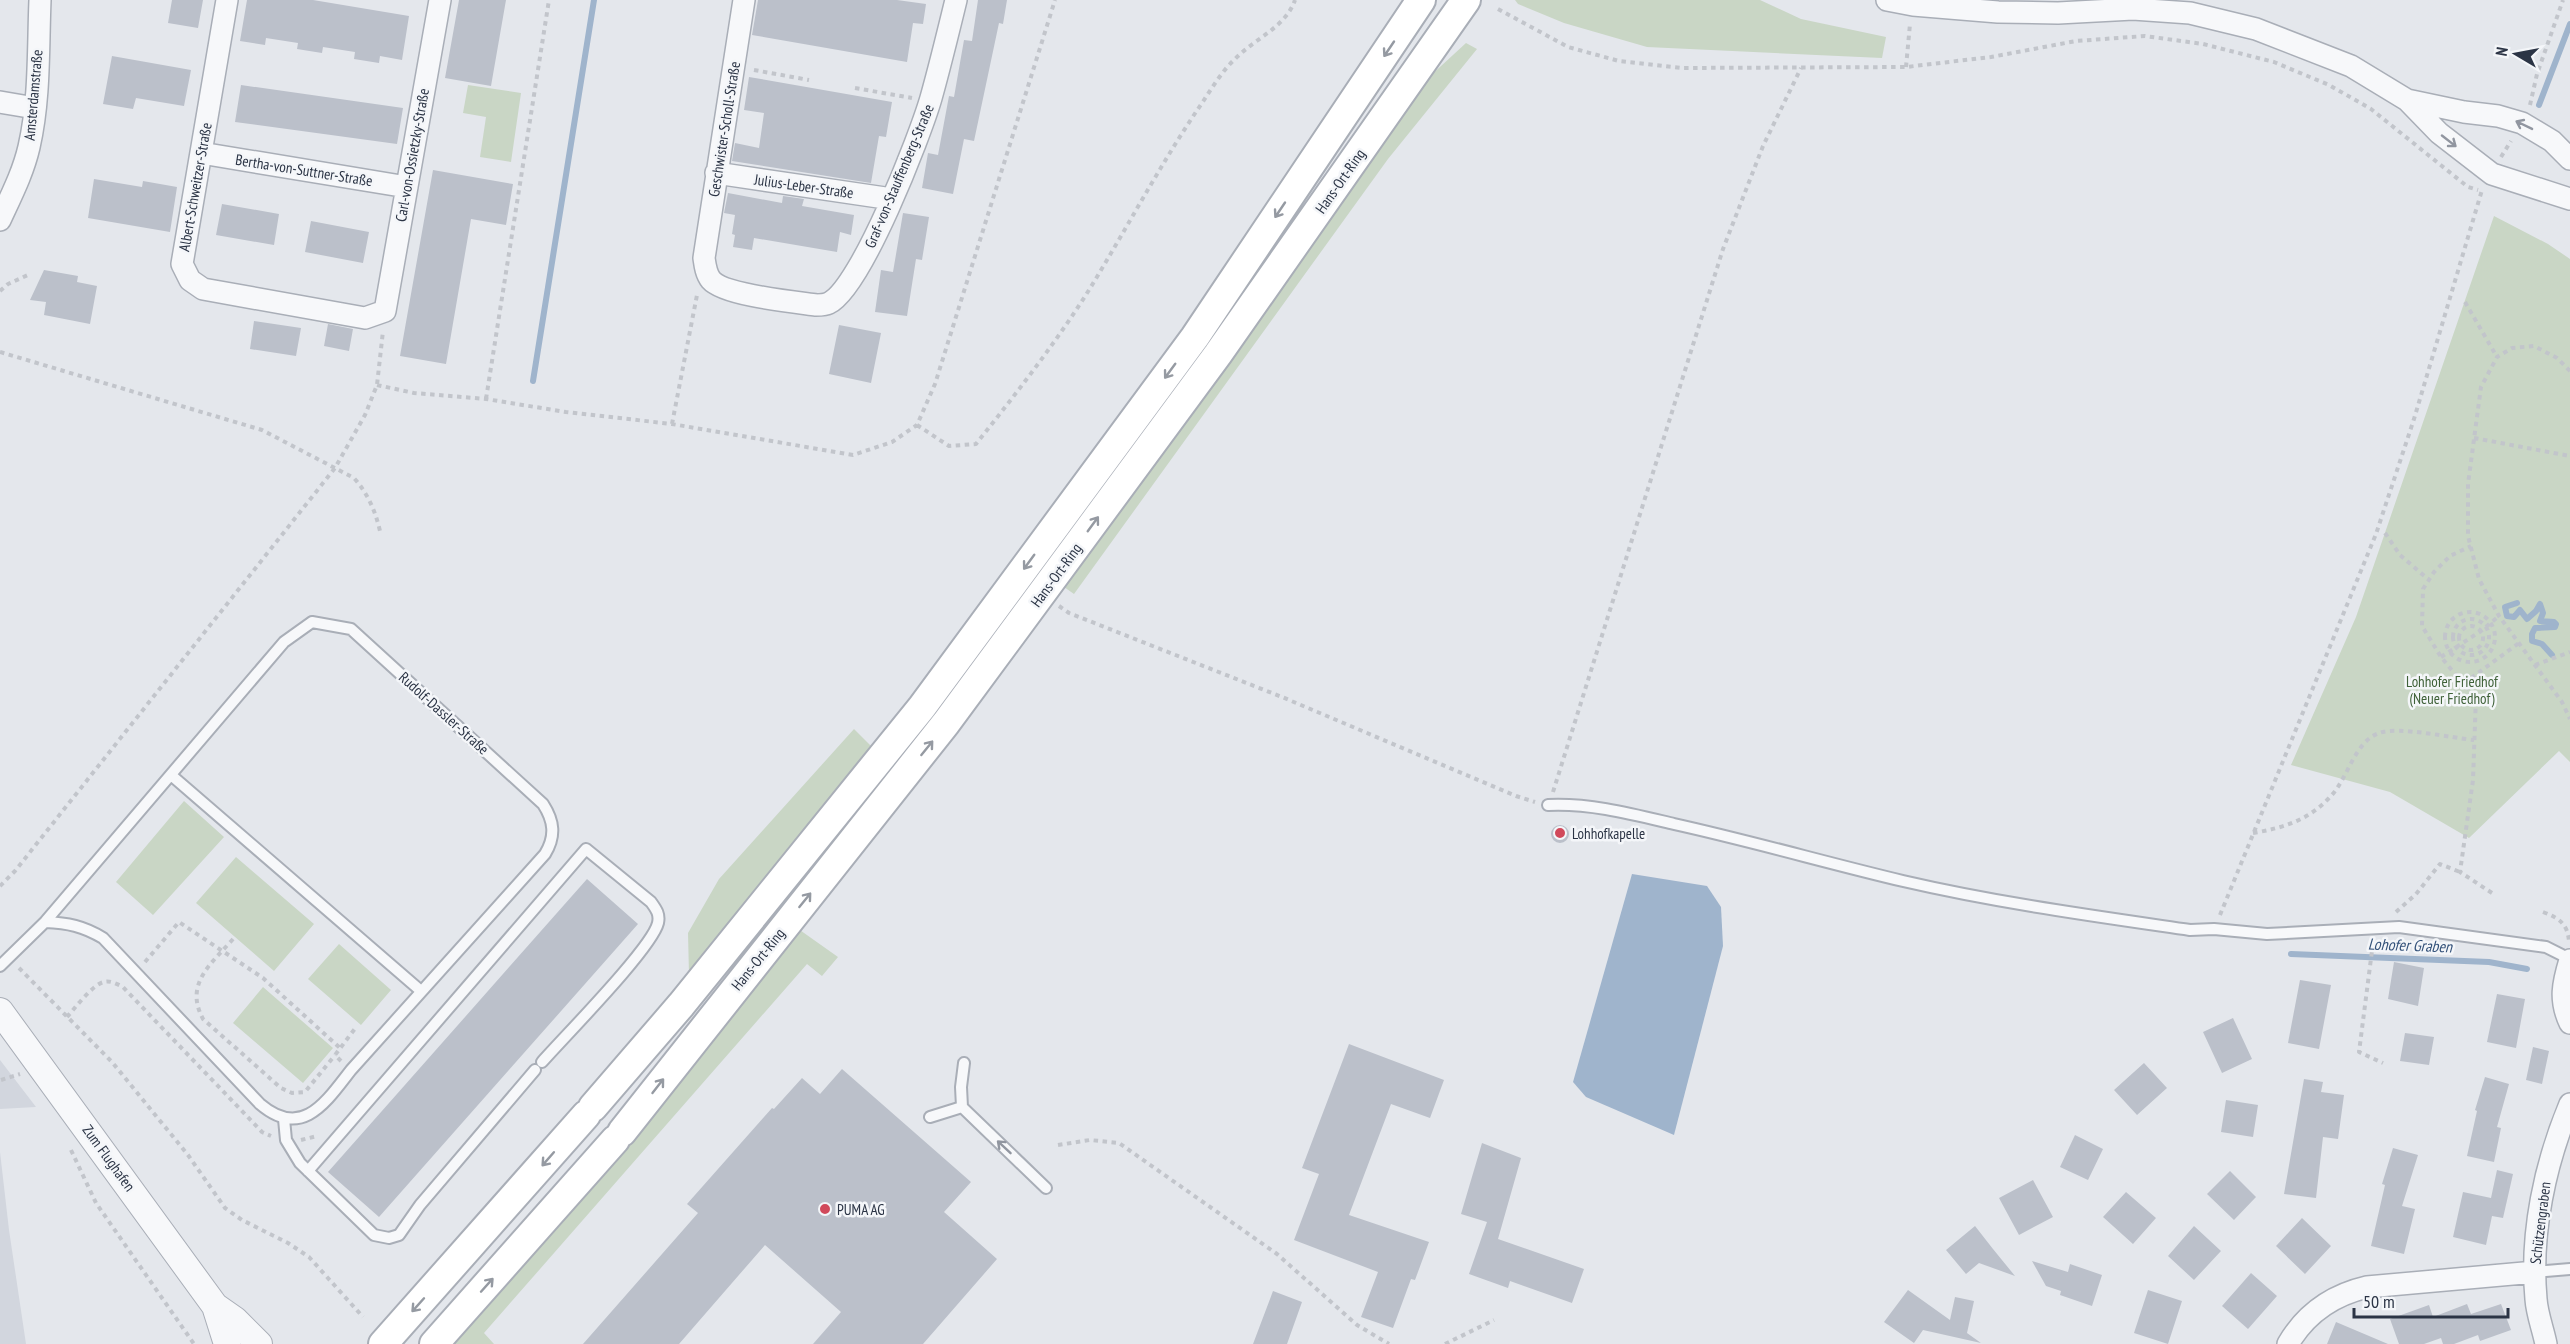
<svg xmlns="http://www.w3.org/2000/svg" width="2570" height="1344" font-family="'PT Sans Narrow',sans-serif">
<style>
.built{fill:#d2d6de}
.green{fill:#c9d6c5}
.water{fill:#9fb4cc}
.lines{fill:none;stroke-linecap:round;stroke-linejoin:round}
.stream{stroke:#9fb4cc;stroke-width:6}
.building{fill:#bbc0ca}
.service-casing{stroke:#a9aeb7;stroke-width:14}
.minor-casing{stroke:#a9aeb7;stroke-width:24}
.tertiary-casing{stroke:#a9aeb7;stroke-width:28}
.secondary-casing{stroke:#a9aeb7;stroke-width:32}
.path{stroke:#c2c5cb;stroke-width:4;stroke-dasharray:4.5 4.5;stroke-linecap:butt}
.service{stroke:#f7f8fa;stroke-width:10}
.minor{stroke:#f7f8fa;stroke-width:21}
.tertiary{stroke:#f7f8fa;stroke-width:26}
.secondary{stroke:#fff;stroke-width:28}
.oneway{stroke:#959aa2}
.oneway2{stroke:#9196a0}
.poi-dot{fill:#d1495b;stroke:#f4f6f9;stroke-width:2}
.labels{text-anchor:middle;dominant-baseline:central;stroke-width:5;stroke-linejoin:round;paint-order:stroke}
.street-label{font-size:15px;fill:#2b3445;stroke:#f4f6f9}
.park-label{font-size:15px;fill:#3f6138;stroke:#f4f6f9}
.poi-label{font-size:15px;fill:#2b3445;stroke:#f4f6f9;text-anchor:start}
.water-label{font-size:16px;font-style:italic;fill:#34527a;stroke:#f4f6f9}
</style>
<rect width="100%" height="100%" fill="#e4e7ec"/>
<path class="built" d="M0,1060l36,47 -36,2z
M0,1152l9,78 17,114h-26z"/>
<path class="green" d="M1515,0h245l41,19 85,18 -4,21 -235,-11 -83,-24 -46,-19z
M1466,43l11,6 -89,110 -314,435 -10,-7 202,-280 162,-229z
M468,85l53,8 -10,69 -31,-5 6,-40 -23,-4z
M2494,216l54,28 22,15v503l-11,-11 -90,87 -79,-46 -99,-27 65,-148z
M854,729l19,19 -184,227 -1,-42 31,-54z
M184,801l40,36 -71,78 -37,-33z
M236,857l78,67 -40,47 -78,-68z
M797,928l41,29 -16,19 -15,-12 -323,369 10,11h-46z
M339,944l52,46 -30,35 -53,-46z
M263,987l70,61 -30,35 -70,-60z"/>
<path class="water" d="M1632,874l75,12 14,21 2,39 -49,189 -88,-38 -13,-15z"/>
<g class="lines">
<path class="stream" d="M2539,105l31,-81
M533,381l61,-381
M2517,603l-12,4 2,9 7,1 6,-7 7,9 9,-8 4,-7 3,9 -3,8 14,1 2,2 -1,3 -20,1 -3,6v7l10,3 10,11
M2291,954l198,8 38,7"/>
</g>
<path class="building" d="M172,0h31l-5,28 -30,-5z
M247,0h66l96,16 -7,44 -22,-4 -1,7 -25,-4 1,-7 -32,-5 -1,6 -25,-4 1,-6 -32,-5 -1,7 -25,-4z
M459,0h47l-15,86 -46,-8z
M758,0h139l29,4 -3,20 -10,-1 -6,39 -155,-27z
M978,0h29l-4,24 -4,-1 -25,118 -10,-2 -11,55 -31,-6 6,-35 10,2 11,-59 5,1 10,-57 8,1z
M112,56l79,14 -7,36 -48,-8 -3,11 -30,-5z
M749,77l143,25 -6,35 -7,-1 -8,47 -139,-22 3,-18 24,5 5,-35 -20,-3z
M241,85l162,23 -6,36 -162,-22z
M433,170l80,14 -7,41 -35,-6 -25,145 -46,-8z
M94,179l48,8 1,-6 34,6 -7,45 -82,-14z
M728,193l54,10 1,-7 21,3 -2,7 52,9 -3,20 -11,-3 -3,20 -83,-14 -2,12 -19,-3 2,-12 -3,-1 3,-19 -11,-2z
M222,204l57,10 -5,31 -58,-10z
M903,213l26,4 -7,43 -6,-1 -9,57 -32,-4 6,-42 12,2z
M311,221l58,11 -6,31 -58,-11z
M44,270l34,6 -1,6 20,4 -7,38 -46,-9 2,-13 -16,-2z
M254,321l47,7 -5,28 -46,-7z
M328,324l25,5 -4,22 -25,-5z
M839,325l42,8 -10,50 -42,-9z
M1551 834a9 9 0 1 1 18 0a9 9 0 1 1-18 0Z
M587,879l51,45 -259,293 -51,-45z
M2394,962l30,6 -6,38 -30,-7z
M2300,980l31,5 -12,64 -31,-6z
M2497,994l28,5 -9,49 -29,-6z
M2233,1018l19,41 -30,14 -19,-41z
M2405,1033l29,4 -5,28 -29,-4z
M1349,1044l95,36 -14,38 -39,-14 -42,111 80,27 -14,38 -4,-1 -18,49 -32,-11 17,-45 -84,-32 25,-66 -17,-6z
M2533,1047l16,4 -7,33 -16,-4z
M2144,1063l23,25 -30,27 -23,-25z
M842,1069l129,113 -27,30 53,47 -74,85h-110l28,-32 -76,-67 -86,99h-96l115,-131 -11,-9 85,-96 2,1 28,-31 18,16z
M2485,1077l24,7 -12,43 4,1 -7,34 -27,-6 10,-45 -2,-1z
M2304,1079l19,3 -2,10 23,3 -6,44 -15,-2 -7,61 -32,-4z
M2226,1100l32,5 -5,32 -32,-5z
M2075,1135l28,14 -15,31 -28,-13z
M1482,1143l39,15 -23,81 86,30 -12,34 -62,-22 -2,7 -39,-14 18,-52 -26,-8z
M2393,1148l25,7 -16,51 13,3 -11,45 -33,-8 14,-61 -3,-1z
M2497,1170l16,4 -10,44 -11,-2 -6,29 -33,-8 10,-45 28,6z
M2230,1171l26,26 -22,23 -27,-26z
M2033,1180l20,37 -34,18 -20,-37z
M2126,1192l30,26 -23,26 -30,-27z
M2302,1218l29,28 -26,28 -29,-28z
M1975,1226l18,23 22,27 -36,-13 -13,11 -20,-24z
M2194,1226l27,25 -27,29 -26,-24z
M2032,1261l36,11 2,-8 32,11 -10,31 -32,-11 1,-4 -15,-5z
M2251,1273l26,23 -29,33 -26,-23z
M1908,1290l42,30 5,-23 19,4 -7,32 14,10 -58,-13 -9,13 -30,-21z
M2148,1290l34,11 -14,43 -34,-11z
M1273,1291l29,11 -15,42h-34z
M2467,1304l4,10 30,-10 10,26 -31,11 -2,-6 -24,9h-11l-2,-6 -17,6h-25l-9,-25 39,-14 4,12z
M2336,1322l52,22h-61z"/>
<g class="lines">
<g class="service-casing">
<path id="service" d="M171,775l250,216
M1548,805c43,-2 84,9 126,19 77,17 153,39 229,57 95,22 191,35 287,49l24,-1 53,5 132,-7 147,20 24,12
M0,966l45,-44 239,-280 28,-20 39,7 192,175c11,17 13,32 2,50l-194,216c-25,32 -49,70 -91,34l-157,-166c-20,-12 -35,-15 -58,-16
M964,1063l-3,24 1,20 84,81
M930,1117l32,-10
M284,1119l2,21 14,23 74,72 15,3 10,-3 21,-30 115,-135
M308,1171l278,-322 65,53c5,7 9,12 7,21 -6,25 -94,114 -116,139
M2535,1272l35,-3"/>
</g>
<g class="minor-casing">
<path id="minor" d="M227,0l-45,264 8,16 13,9 162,29 20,-7 55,-311
M744,0l-40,258c1,7 2,16 7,22 13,15 83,22 105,25 4,0 9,0 13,-2 32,-15 91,-167 102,-205 9,-32 17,-65 25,-98
M1887,0l26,5 85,7 60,1 75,-4 57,4 66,16 95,37 56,34 32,33 53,41 78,25
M2407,100l57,12 34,4 24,7 30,18 18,18
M0,102l35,6
M201,153l206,34
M716,173l176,26
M0,220c11,-24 23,-47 29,-73 11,-48 9,-98 11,-147
M2570,960c-7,23 -11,40 0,63
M2288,1344c18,-31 45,-49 79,-57l168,-15
M2546,1344c-3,-15 -9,-30 -10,-45 -6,-66 9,-135 34,-195"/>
</g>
<g class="tertiary-casing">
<path id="tertiary" d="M0,1011l215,295 12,38
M215,1306l20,14 24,24"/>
</g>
<g class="secondary-casing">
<path id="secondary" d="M593,1107l88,-102 241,-298 273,-370 226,-337
M622,1132l324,-409 272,-369 248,-354
M383,1344l203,-229
M434,1344l181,-204"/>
</g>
<path class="path" d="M1498,9l70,38 51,14 62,7 225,-1 85,-10 85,-16 69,-5 58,8 71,18 55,23 42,24 97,78 10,3
M1906,67l4,-43
M754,70l55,10
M855,88l57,10
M2530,105l7,-31 26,-74
M2501,157l10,-16
M0,291l8,-7 22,-10
M2465,302l32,55
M0,352l262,78 92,48c14,16 21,32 26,53
M2570,371l-13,-13 -23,-12 -22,2 -15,9 -16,30 -13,97v52l11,43 20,37 63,86 8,17
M377,385l37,8 72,6 80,13 106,12 181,31 39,-13 25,-17 18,-41 120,-384
M486,399l63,-399
M672,424l25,-129
M917,425l32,21 27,-2c39,-49 79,-100 113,-154 38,-62 72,-127 113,-187 10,-15 20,-32 33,-44 20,-21 50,-31 60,-59
M2474,438l96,18
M2385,533l15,22 29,25
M1059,606l10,7 213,84 234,99 19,6
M2445 637a25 25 0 1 1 50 0a25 25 0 1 1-50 0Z
M2453 637a18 18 0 1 1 36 0a18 18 0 1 1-36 0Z
M2459 638a12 12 0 1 1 24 0a12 12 0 1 1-24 0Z
M2441,657l40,-26 18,-15
M2535,665l35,-13
M2463,684l-22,-27 -19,-31 1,-37 11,-17 16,-16 21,-10
M1553,792l170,-543 40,-103 38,-78
M2253,833c30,-5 56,-13 77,-36 18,-18 24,-55 49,-64 20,-7 73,5 95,7
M0,886l15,-15 320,-403 30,-53 12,-30 6,-54
M2492,893l-32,-21 13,-92 3,-84 -13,-12 56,-41
M2396,912l20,-18 24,-30 20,8
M2543,912c16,6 25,12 26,30
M2220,915l156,-381 38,-115 68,-229
M233,939c-22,25 -49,45 -30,80l78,69 11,5 13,-1 30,-37
M2373,943l-14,109 24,11
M145,962l34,-40 84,56 77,70
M19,968l93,94 76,93 37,53 17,12 46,23 21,14 54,60
M67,1017c8,-9 26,-33 37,-35 6,-2 13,2 19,5l139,145 9,4
M341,1061l-6,-6 22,-29
M1,1080l19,-6
M301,1140l16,-4
M1058,1145l32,-5 29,3 158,111 80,71 32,19
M71,1150l25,53 98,141
M1445,1344l49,-24"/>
<use href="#service" class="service"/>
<use href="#minor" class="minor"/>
<use href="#tertiary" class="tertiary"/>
<use href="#secondary" class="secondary"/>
</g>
<defs><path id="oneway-shaft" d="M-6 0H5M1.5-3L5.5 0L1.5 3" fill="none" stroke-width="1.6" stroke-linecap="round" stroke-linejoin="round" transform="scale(1.5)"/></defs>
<g class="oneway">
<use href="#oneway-shaft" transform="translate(1389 49) rotate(124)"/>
<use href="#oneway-shaft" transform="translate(1280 210) rotate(124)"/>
<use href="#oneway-shaft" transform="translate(1170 371) rotate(126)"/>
<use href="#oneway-shaft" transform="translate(1093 524) rotate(-54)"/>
<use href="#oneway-shaft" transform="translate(1029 562) rotate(126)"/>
<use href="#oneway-shaft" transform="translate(927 748) rotate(-51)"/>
<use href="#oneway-shaft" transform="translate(805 900) rotate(-51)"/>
<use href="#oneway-shaft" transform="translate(658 1086) rotate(-52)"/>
<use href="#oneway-shaft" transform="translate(548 1159) rotate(131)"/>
<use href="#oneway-shaft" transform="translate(487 1285) rotate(-48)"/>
<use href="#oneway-shaft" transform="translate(418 1305) rotate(132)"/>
</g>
<g class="oneway2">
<use href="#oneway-shaft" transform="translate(2524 125) rotate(-154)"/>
<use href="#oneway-shaft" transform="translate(2449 141) rotate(38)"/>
<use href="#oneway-shaft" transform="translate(1004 1147) rotate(-137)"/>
</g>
<g class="poi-dot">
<circle cx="1560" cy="833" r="6"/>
<circle cx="825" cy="1209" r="6"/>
</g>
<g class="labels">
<g class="street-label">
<text transform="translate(33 95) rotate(-85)">Amsterdamstraße</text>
<text transform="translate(724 129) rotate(-81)">Geschwister-Scholl-Straße</text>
<text transform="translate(412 155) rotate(-80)">Carl-von-Ossietzky-Straße</text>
<text transform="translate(304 170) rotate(9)">Bertha-von-Suttner-Straße</text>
<text transform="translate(899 176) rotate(-67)">Graf-von-Stauffenberg-Straße</text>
<text transform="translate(1340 181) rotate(-55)">Hans-Ort-Ring</text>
<text transform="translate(804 186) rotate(8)">Julius-Leber-Straße</text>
<text transform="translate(195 187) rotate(-80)">Albert-Schweitzer-Straße</text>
<text transform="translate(1056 575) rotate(-54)">Hans-Ort-Ring</text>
<text transform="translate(444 713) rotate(42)">Rudolf-Dassler-Straße</text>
<text transform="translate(758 959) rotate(-51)">Hans-Ort-Ring</text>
<text transform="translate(109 1158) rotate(54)">Zum Flughafen</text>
<text transform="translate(2540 1223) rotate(-83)">Schützengraben</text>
</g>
<g class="park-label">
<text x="2452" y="681">Lohhofer Friedhof<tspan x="2452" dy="17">(Neuer Friedhof)</tspan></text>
</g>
<g class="poi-label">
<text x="1572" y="833">Lohhofkapelle</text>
<text x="837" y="1209">PUMA AG</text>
</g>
<g class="water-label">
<text transform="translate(2410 945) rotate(2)">Lohofer Graben</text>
</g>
</g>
<g transform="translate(2516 54) rotate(280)" stroke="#f4f6f9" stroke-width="4.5" paint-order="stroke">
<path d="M0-4.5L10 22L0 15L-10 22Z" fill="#2b3445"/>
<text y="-9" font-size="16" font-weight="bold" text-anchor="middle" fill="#2b3445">N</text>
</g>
<path d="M2354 1308v9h154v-9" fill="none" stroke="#2b3445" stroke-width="3"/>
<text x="2363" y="1308" font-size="18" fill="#2b3445" stroke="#f4f6f9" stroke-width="4.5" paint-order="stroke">50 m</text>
</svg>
